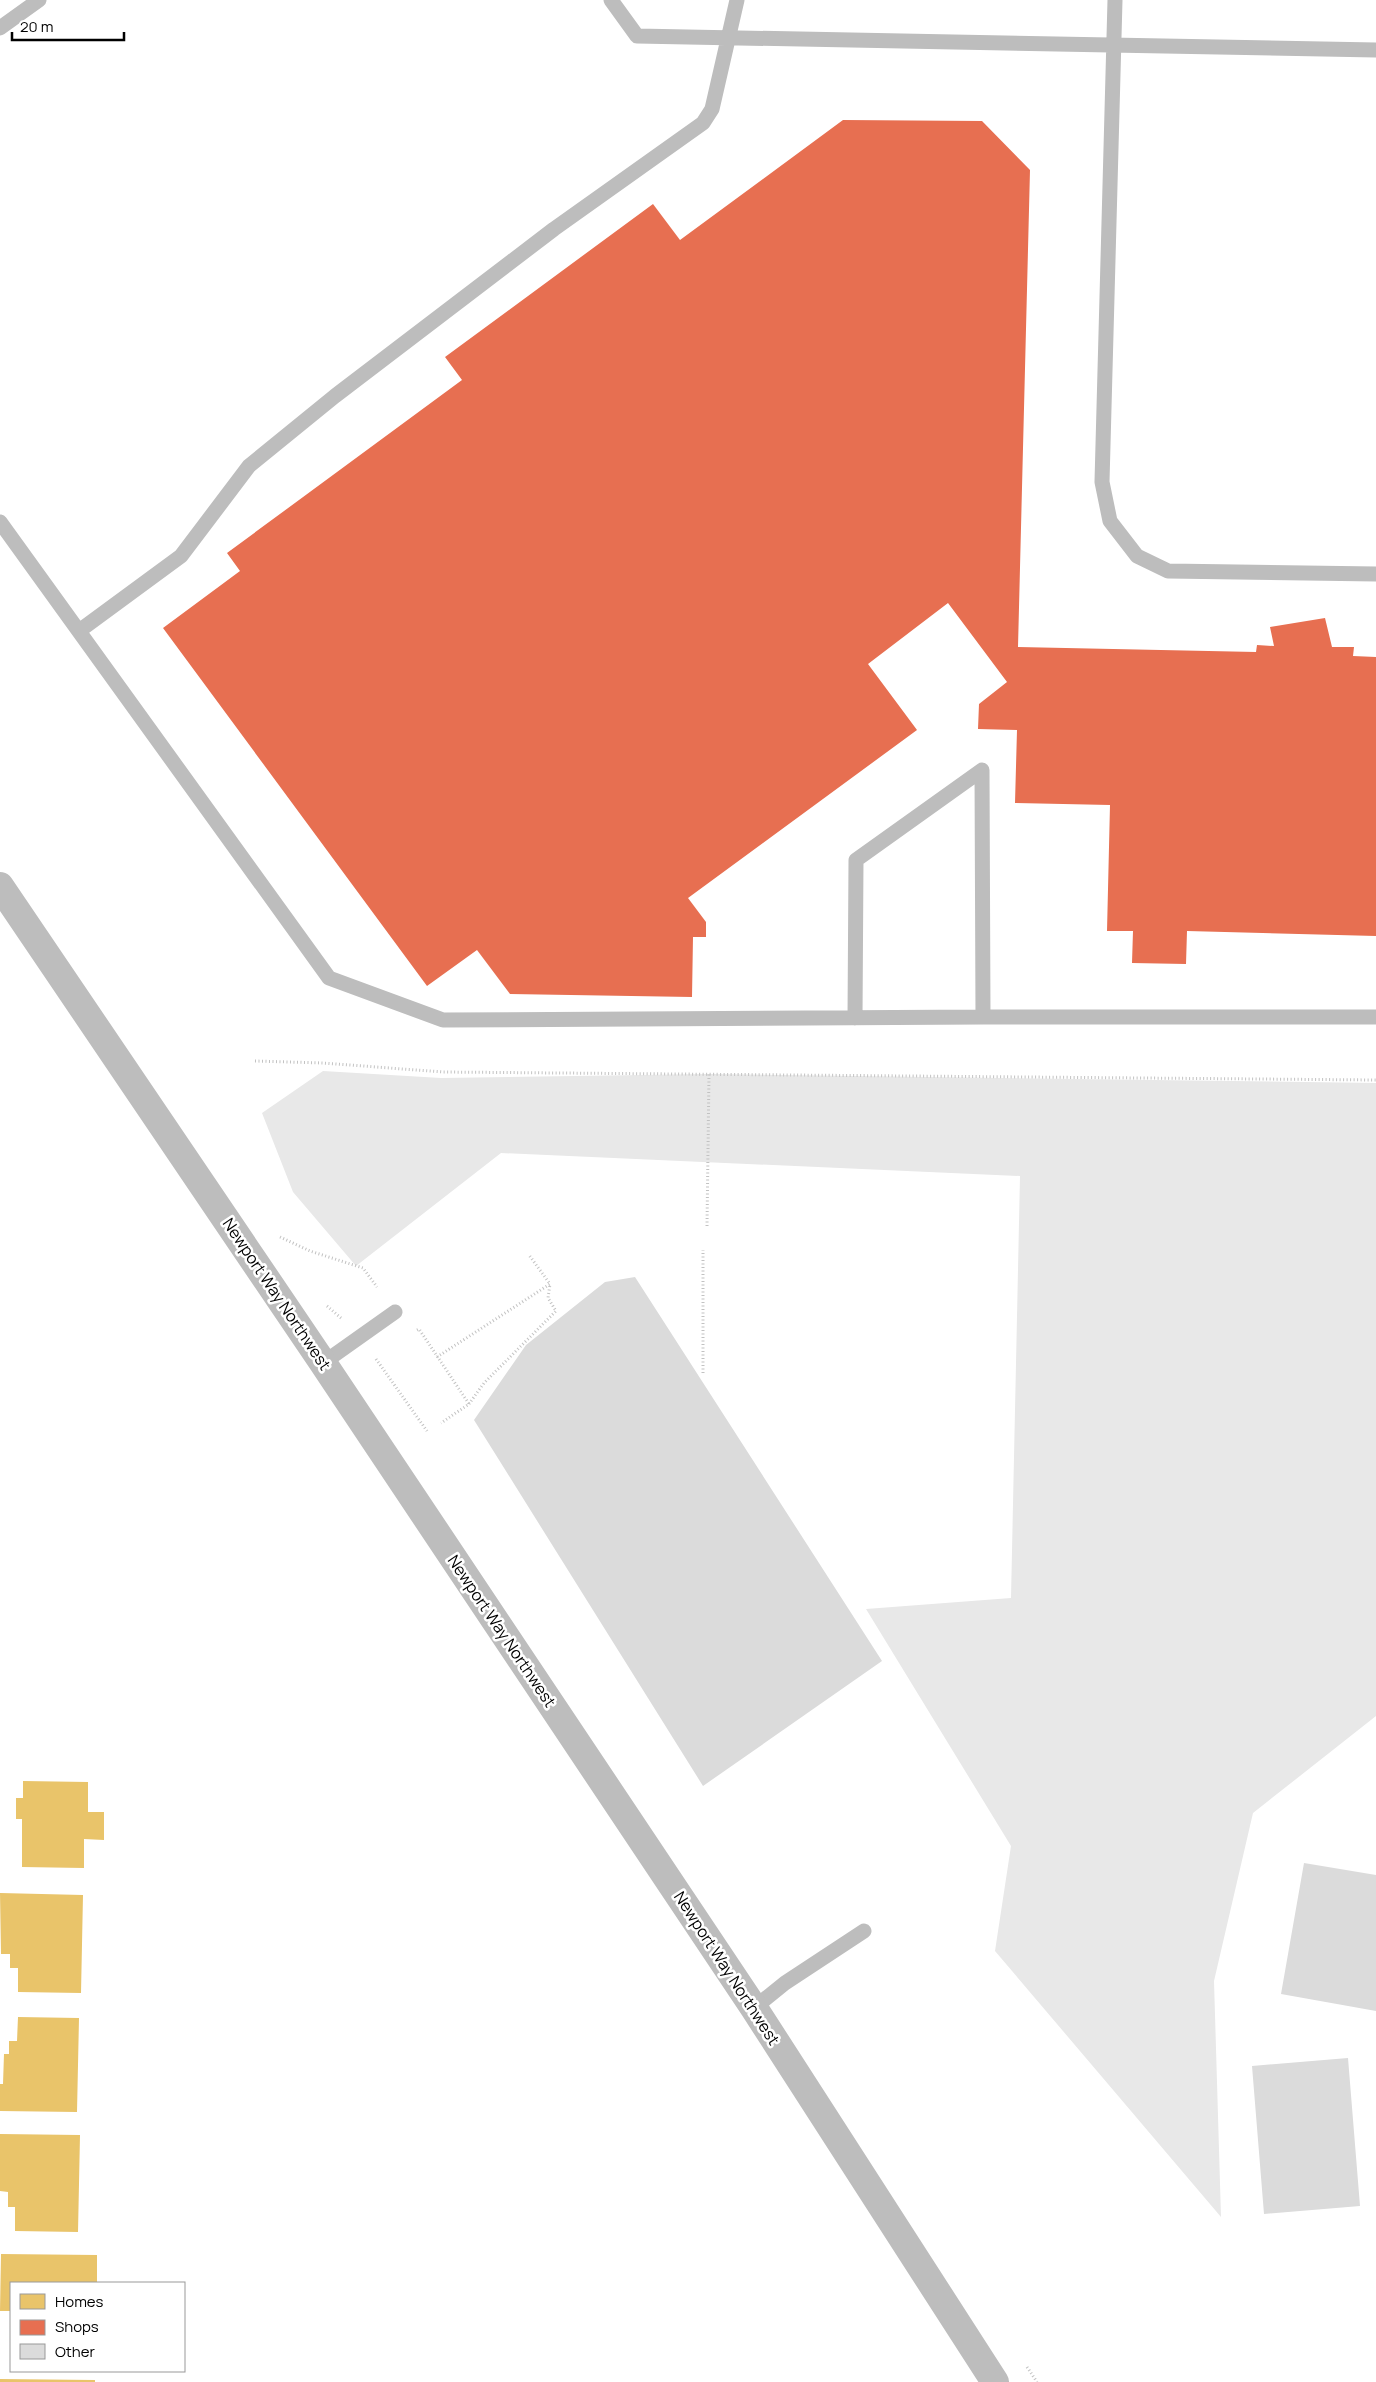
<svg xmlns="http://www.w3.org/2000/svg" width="1376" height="2382" font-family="Manrope,sans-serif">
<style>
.green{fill:#e8e8e8}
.homes{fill:#e9c46a}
.shops{fill:#e76f51}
.building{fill:#dbdbdb}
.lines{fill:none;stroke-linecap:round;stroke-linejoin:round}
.path{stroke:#c2c2c2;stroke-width:3;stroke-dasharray:1 2.5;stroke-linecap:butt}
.service{stroke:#bdbdbd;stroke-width:15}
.tertiary{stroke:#bdbdbd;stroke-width:28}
.labels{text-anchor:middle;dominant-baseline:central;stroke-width:5;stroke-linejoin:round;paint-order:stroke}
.street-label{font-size:16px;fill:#000;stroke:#fff}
</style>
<rect width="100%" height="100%" fill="#fff"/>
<path class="green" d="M323,1071l118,7 268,-4 667,9v633l-123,97 -39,168 7,236 -226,-266 16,-105 -145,-237 145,-11 9,-422 -519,-23 -145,113 -63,-74 -31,-79z"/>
<path class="homes" d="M23,1781l65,1v30h16v28l-20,-1v29l-62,-1v-48h-6v-21h7z
M0,1893l83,2 -2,98 -63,-1v-24h-8v-14h-9z
M18,2017l61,1 -2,94 -77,-1v-27h3l1,-30h5v-13h8z
M0,2134l80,1 -2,97 -63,-1v-24h-7v-15l-8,-1z
M1,2254l96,1v28h-86v28h-11z
M0,2379l95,1v2h-95z"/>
<path class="shops" d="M843,120l139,1 48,49 -12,477 238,5 1,-7 17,1 -4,-19 55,-9 7,29h22l-1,9 23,1v279l-189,-5 -1,33 -54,-1 1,-32h-26l3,-126 -95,-2 2,-73 -39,-1 1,-25 28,-22 -59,-79 -80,61 49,66 -229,168 18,24v15h-13l-1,60 -182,-3 -33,-44 -50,36 -264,-358 77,-57 -13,-18 235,-173 -17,-23 208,-153 27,36z"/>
<path class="building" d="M635,1277l247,384 -179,125 -229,-366 52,-75 79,-63z
M1304,1863l72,12v136l-95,-17z
M1348,2058l12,148 -96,8 -12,-148z"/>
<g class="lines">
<path class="path" d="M255,1061l68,2 120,9 933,8
M707,1226l2,-152
M280,1237l30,14 53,17 14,19
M327,1306l14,12
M417,1330l2,-1 50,75 -28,19
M437,1357l113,-73 -21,-29
M376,1359l51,72
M703,1373v-123
M469,1404l15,-21 72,-72 -8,-13 2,-14
M1027,2367l10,15"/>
<path class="service" d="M611,0l26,36 739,14
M1115,0l-13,482 8,39 27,35 31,15 208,3
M0,28l39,-28
M0,522l329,456 114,42 540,-3 -1,-247 -126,90 -1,158
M79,631l102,-75 68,-90 86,-70 219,-167 149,-106 9,-14 25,-109
M983,1017h393
M323,1363l72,-51
M754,2008l31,-25 79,-52"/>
<path class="tertiary" d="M0,886l323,477 431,645 241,374"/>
</g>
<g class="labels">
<g class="street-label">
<text transform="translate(277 1294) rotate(56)">Newport Way Northwest</text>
<text transform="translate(502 1631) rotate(56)">Newport Way Northwest</text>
<text transform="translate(727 1968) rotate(57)">Newport Way Northwest</text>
</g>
</g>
<rect x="10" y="2282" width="175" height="90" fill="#ffffff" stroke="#999999"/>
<rect x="20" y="2294" width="25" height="15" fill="#e9c46a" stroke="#999999"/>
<text x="55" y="2307" font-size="15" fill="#000000">Homes</text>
<rect x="20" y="2320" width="25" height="15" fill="#e76f51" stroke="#999999"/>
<text x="55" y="2332" font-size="15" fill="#000000">Shops</text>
<rect x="20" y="2344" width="25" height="15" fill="#dbdbdb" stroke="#999999"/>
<text x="55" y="2357" font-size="15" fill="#000000">Other</text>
<path d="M12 32v8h112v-8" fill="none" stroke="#000000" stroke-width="2.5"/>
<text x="20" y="32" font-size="15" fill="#000000" stroke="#ffffff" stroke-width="4" paint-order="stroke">20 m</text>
</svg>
